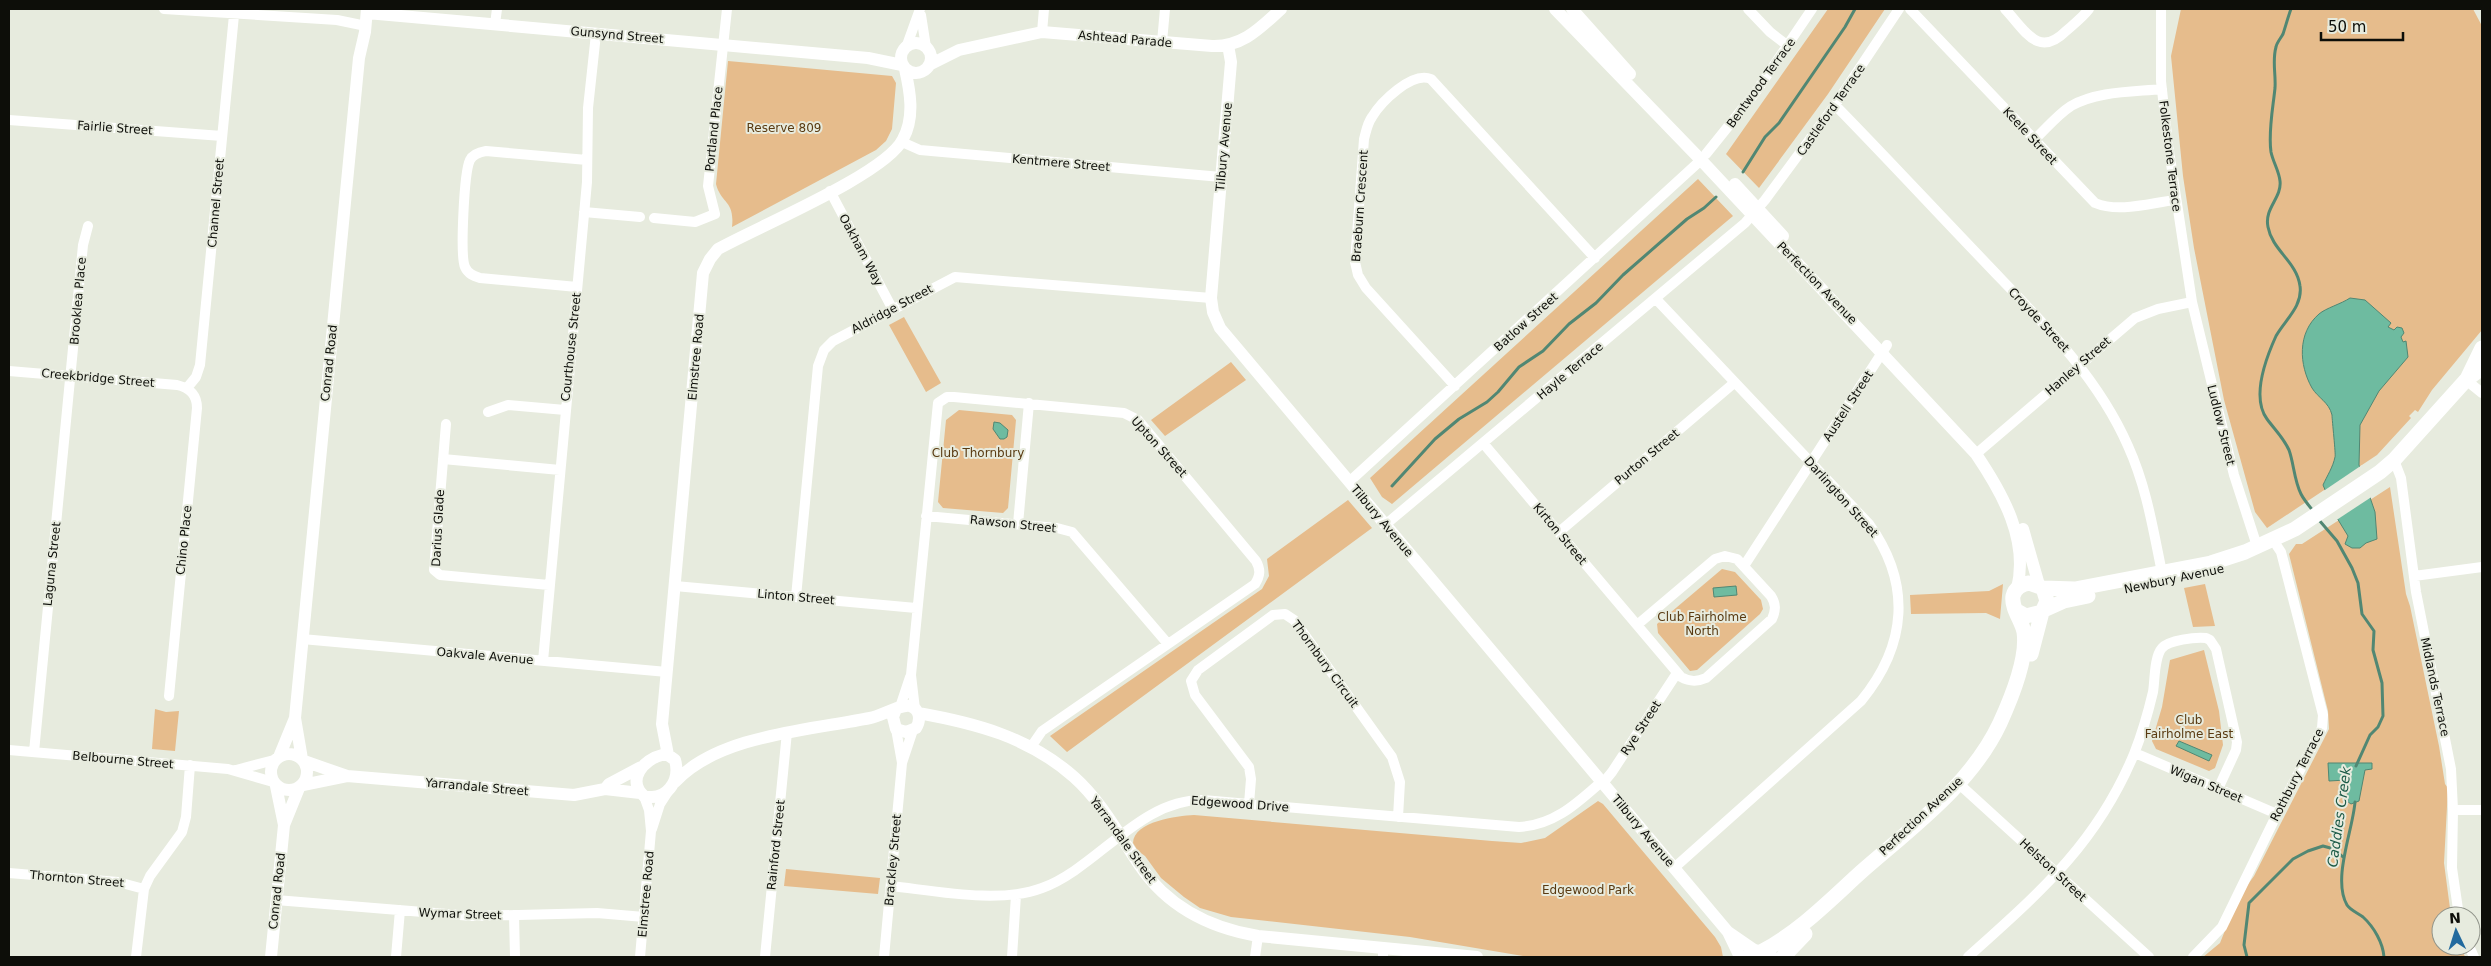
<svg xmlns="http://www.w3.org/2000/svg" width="2491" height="966" font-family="'DejaVu Sans',sans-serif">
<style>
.green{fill:#e6bc8c}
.water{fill:#6ebba0;stroke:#518773}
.pier{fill:#e7ebde}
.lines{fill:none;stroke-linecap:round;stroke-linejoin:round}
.stream{stroke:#518773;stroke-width:3}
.minor{stroke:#fff;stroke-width:10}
.tertiary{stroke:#fff;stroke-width:12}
.secondary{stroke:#fff;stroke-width:15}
.labels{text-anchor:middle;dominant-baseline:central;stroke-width:4;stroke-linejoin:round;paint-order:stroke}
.street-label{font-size:12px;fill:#0d0e09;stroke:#e7ebde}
.park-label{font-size:12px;fill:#593a11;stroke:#e7ebde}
.water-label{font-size:14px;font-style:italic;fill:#1c5a47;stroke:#e7ebde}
</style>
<rect width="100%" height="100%" fill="#e7ebde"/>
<path class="green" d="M1828,9h57l-57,85 -69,94 -33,-34z
M2181,9h292l9,17v304l-50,60 -14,22 -3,-2 -6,6 2,2 -34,37 -110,73 -12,-16 -31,-112 -30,-152 -11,-72 -12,-120z
M728,61l164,15 4,7 -4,46 -6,12 -10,9 -144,77c3,-27 -11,-23 -16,-43z
M1698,179l35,37 -341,288 -10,-7 -12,-19z
M904,317l37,66 -15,9 -37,-67z
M1231,362l15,18 -81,56 -14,-16z
M959,410l53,5 4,5 -8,88 -5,5 -60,-5 -5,-6 8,-82z
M2390,487l16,107 4,12 29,140 6,38 3,4 -4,75 7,53h-10v30h20l4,11h-262l17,-14 18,-45 16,-22 75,-147 -1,-18 -39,-157 7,-10h6z
M1348,500l24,28 -305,224 -17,-16 212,-147 7,-13 -2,-17z
M1722,569l13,3 26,28 2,9 -3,5 -63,56 -7,1 -32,-38 -1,-9z
M2003,584l-3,35 -14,-6 -75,1 -1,-19 79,-4z
M2205,584l10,42 -22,1 -9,-39z
M2204,650l15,61 4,34 -8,23 -6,3 -53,-22 -4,-8 10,-34 8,-47z
M155,709l11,3 13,-1 -4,40 -23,-2z
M1598,801l5,3 112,133 6,10 2,10h-194l-119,-20 -179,-20 -31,-9 -16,-11 -23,-19 -16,-22 -7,-5 -5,-8c1,-22 44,-27 61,-28l298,26 29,2 24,-5z
M786,869l94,9 -2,16 -94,-8z"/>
<path class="water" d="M2350,298l15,2 26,23 -3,4 6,3 3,-3 5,1 2,5 -3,4 2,5 3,-1 2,16 -29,34 -19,34 -1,40 16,47 2,27 -11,4 -6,5h-8l-7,-4 3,-8 -11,-18 -14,-33c4,-9 10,-18 12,-28 1,-2 -3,-37 -3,-42 -3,-13 -14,-17 -20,-27 -13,-23 -15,-55 7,-74 7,-6 22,-10 31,-16z
M994,422l6,1 8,7 -1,7 -3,2h-4l-7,-10z
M1736,586l1,9 -23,2 -1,-9z
M2179,741l33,14 -3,6 -33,-15z
M2328,763h44v6l-7,1 -6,31 -8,3 -3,-2 -2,-22 -17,1z"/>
<path class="pier" d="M2362,465l11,31 -38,25 -13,-29z"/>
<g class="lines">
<path class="stream" d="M2291,9c-2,5 -6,19 -8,25 -2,4 -6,8 -7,13 -4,14 0,27 -1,41 -2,20 -7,44 -4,64 2,10 8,19 9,29 2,17 -16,27 -12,46 4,23 29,35 32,59 3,20 -15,34 -24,50 -10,22 -25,61 -9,83 8,11 16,18 22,31 5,14 5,30 12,44 3,6 9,13 13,18
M1743,172l22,-35 14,-14 66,-96 10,-18
M1392,486l43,-47 24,-20 28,-17 11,-10 21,-25 24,-16 26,-27 27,-21 27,-28 64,-56 17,-11 12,-11
M2319,520l18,21 15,27 6,15 4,31 12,17 -1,19 9,33 1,33 -5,11 -8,8 -14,31
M2355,802c-2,28 -23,77 -8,103 3,5 11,8 16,12 11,10 20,26 21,40
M2247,957l-3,-12 5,-42 44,-44 15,-8 15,-5 11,3 9,8"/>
<path class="minor" d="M164,9l173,11 29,6
M1748,9l22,23 18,14
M1910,9l185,194c24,10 55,0 80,-3
M2005,9c20,21 33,50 61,22 8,-7 17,-14 23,-22
M2161,9v72l7,63 24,158 42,173 23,71
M921,15l5,32
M495,24l2,-15
M1042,32l2,-23
M1162,42l3,-33
M907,45l13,-36
M1835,105c50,51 98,103 147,154 55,58 114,114 146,187 20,44 26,90 36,136
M9,120l213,16
M2034,140c12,-11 23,-25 37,-34 26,-15 62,-14 91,-17
M902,142l18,8 301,27
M1706,154l49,-61 57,-84
M830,191l62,117
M584,212l56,5
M654,218l41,4 20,-8 -7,-28 19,-177
M577,287l-97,-9c-6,-2 -12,-4 -15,-11 -5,-11 -1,-95 5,-107 3,-6 10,-8 16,-9l101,9
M1656,299l213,225c43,60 38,121 -8,177l-187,167
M9,371l168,14c13,3 20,10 20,23l-28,288
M2466,380l16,13
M1455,386l-89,-98 -8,-13 -3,-13 9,-123c2,-7 3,-15 8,-22 9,-15 40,-46 59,-38l164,179
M187,388l9,-11 4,-12 34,-350
M488,412l20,-7 57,5
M446,424l-12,146 6,5 109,10
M1483,443l154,182
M1976,454l159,-136 23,-9 34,-7
M443,459l117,11
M2394,460l7,18 15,114 35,177 2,41 -1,58 7,48
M1349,482l352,-322
M926,516l131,12 15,4 96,112
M1018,524l11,-121
M1385,525l360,-302 20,-23 70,-95 64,-96
M1559,532l175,-149
M1725,556l12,3 34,37c5,8 5,14 1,23l-66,59c-9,4 -16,4 -25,-1l-44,-52 78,-66z
M1744,566l143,-221
M2414,576l68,-9
M675,586l241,22
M796,597l22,-231 6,-16 9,-9 122,-64 256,21
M302,639l365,33
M543,661l44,-479 1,-74 8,-74
M900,707l10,-30
M915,709l-4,-34 27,-272 9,-6h7l170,16 14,7 118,141c5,9 4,15 -1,23l-213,147 -11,16
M9,750l219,19 45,13
M34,752l49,-507 5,-19
M2135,753l142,61
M902,763l11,-33
M236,770l38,-10
M1603,783l9,-11 65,-99
M1958,783l191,174
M1249,804l2,-25 -2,-12 -54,-72 -4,-14 7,-11 75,-55 12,-1 9,6 98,137 8,25 -2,35
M2453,810h29
M652,829l8,-25 9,-14
M9,873l109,9 26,7
M891,886c45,5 109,18 151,2 55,-20 98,-89 161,-88l316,27c35,-2 57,-23 82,-45
M276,900l196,16 125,-3 47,4
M514,915l1,42
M2469,946l5,11
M136,957l8,-68 6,-13 32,-44 4,-15 4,-52
M396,957l4,-47
M640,957l11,-126 -2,-21 -5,-14
M765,957l22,-225
M884,957l18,-194 -6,-34
M1012,957l4,-62
M1255,957l3,-21
M1383,957v-7
M1968,957c71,-64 128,-112 166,-203 8,-20 14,-41 19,-62 2,-12 1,-35 9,-44 7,-8 33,-11 44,-10l4,2 6,9 21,93 -1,8 -18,39
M2193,957l29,-30 55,-113 45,-86 1,-13 -42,-163 -4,-6"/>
<path class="tertiary" d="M1555,9l146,151 275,294c27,40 53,86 41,135
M1572,9l58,65
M367,13l501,45 34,7
M901 58a15 15 0 1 1 30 0a15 15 0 1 1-30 0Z
M1228,45l3,17 -20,236 2,14 7,16 508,604 29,20
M929,65l30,-15 83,-18 170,14c31,1 48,-18 69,-37
M1735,184l48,52
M2023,529l16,56
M918,713c57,10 111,24 156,64 28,25 45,58 66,89 28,41 70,62 118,70l219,21
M271 772a18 18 0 1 1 36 0a18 18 0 1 1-36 0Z
M662,755h6l7,5c6,21 -9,42 -31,36 -18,-16 0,-37 18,-41z
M668,755l-6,-31 41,-451 7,-14 8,-10c39,-22 168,-75 185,-110 12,-22 7,-48 2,-70
M279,757l16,-39
M302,759l-7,-41 64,-660 6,-26 2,-23
M304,761l43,15 227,19 31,-6 4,-5 32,-17
M675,782c43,-47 136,-52 195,-64 11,-2 31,-14 40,-12 10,3 11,14 6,22l-10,4 -10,-3 -3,-12 3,-8
M303,785l44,-9
M605,789l35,4
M284,825l15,-37
M1728,932l12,25
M271,957l13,-132 -8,-39"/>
<path class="secondary" d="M2467,379l15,-31
M2043,588l32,1 136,-26 34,-11 50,-23 85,-57 14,-12 72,-80 16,-12
M2044,610l20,-9 24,-5
M2031,654l11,-42
M1761,952c38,-20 68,-51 100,-80 50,-44 110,-87 139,-149 11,-24 28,-64 24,-91 -2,-11 -13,-24 -11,-36 2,-8 9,-12 16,-13l14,5 4,13 -5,11 -16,4 -9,-5
M1747,957l10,-5 13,4
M1783,957l22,-23"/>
</g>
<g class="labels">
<g class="street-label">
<text transform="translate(617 35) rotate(5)">Gunsynd Street</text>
<text transform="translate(1125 39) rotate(5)">Ashtead Parade</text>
<text transform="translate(1761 83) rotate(-54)">Bentwood Terrace</text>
<text transform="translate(1831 110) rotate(-55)">Castleford Terrace</text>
<text transform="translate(115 128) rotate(4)">Fairlie Street</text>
<text transform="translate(714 129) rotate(-84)">Portland Place</text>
<text transform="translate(2030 136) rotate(47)">Keele Street</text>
<text transform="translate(1224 147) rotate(-85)">Tilbury Avenue</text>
<text transform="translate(2170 156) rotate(83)">Folkestone Terrace</text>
<text transform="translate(1061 163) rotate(5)">Kentmere Street</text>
<text transform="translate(216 203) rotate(-85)">Channel Street</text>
<text transform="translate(1360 206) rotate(-86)">Braeburn Crescent</text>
<text transform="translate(861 250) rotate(62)">Oakham Way</text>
<text transform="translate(1817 283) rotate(46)">Perfection Avenue</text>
<text transform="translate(78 301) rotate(-85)">Brooklea Place</text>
<text transform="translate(892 309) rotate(-28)">Aldridge Street</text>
<text transform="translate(2039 320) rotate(47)">Croyde Street</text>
<text transform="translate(1526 322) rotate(-42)">Batlow Street</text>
<text transform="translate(571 347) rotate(-84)">Courthouse Street</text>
<text transform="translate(696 357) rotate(-85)">Elmstree Road</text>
<text transform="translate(329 363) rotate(-84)">Conrad Road</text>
<text transform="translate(2078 366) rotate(-41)">Hanley Street</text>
<text transform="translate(1570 371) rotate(-40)">Hayle Terrace</text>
<text transform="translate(98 378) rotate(5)">Creekbridge Street</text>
<text transform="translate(1848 406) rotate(-57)">Austell Street</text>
<text transform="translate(2221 425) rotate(76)">Ludlow Street</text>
<text transform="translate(1159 447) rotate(48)">Upton Street</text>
<text transform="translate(1647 457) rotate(-40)">Purton Street</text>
<text transform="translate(1841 497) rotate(48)">Darlington Street</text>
<text transform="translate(1382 521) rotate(50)">Tilbury Avenue</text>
<text transform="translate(1013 524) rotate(6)">Rawson Street</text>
<text transform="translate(438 528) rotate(-87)">Darius Glade</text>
<text transform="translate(1560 534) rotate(50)">Kirton Street</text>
<text transform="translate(184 540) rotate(-84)">Chino Place</text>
<text transform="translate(52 564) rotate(-84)">Laguna Street</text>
<text transform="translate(2174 579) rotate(-12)">Newbury Avenue</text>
<text transform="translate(796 597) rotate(5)">Linton Street</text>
<text transform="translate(485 656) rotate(5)">Oakvale Avenue</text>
<text transform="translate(1325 664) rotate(54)">Thornbury Circuit</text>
<text transform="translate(2435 687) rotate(78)">Midlands Terrace</text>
<text transform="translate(1641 728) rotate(-57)">Rye Street</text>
<text transform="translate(123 760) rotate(5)">Belbourne Street</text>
<text transform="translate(2297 775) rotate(-63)">Rothbury Terrace</text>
<text transform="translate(2206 784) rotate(23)">Wigan Street</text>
<text transform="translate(477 787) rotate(5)">Yarrandale Street</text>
<text transform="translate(1240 804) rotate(4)">Edgewood Drive</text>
<text transform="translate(1921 816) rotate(-43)">Perfection Avenue</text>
<text transform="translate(1643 831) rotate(50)">Tilbury Avenue</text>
<text transform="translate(1123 840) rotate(54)">Yarrandale Street</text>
<text transform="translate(776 845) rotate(-84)">Rainford Street</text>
<text transform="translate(893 860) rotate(-85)">Brackley Street</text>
<text transform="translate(2053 870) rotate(43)">Helston Street</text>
<text transform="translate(77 879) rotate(5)">Thornton Street</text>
<text transform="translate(277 891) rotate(-84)">Conrad Road</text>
<text transform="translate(646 894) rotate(-85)">Elmstree Road</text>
<text transform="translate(460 914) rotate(2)">Wymar Street</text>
</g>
<g class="park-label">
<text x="784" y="128">Reserve 809</text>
<text x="978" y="453">Club Thornbury</text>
<text x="1702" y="617">Club Fairholme<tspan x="1702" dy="14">North</tspan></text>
<text x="2189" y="720">Club<tspan x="2189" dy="14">Fairholme East</tspan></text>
<text x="1588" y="890">Edgewood Park</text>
</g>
<g class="water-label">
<text transform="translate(2339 817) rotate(-82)">Caddies Creek</text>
</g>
</g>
<rect width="2491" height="966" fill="none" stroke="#0d0e09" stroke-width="20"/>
<g transform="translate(2456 931) rotate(356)"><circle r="24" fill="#e7ebde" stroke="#909389"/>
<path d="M0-4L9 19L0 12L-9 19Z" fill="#226a9e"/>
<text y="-8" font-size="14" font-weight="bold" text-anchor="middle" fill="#0d0e09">N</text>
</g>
<path d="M2321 32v8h82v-8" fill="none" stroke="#0d0e09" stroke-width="2.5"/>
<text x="2328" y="32" font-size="15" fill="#0d0e09" stroke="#e7ebde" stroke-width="4" paint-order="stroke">50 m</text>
</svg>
